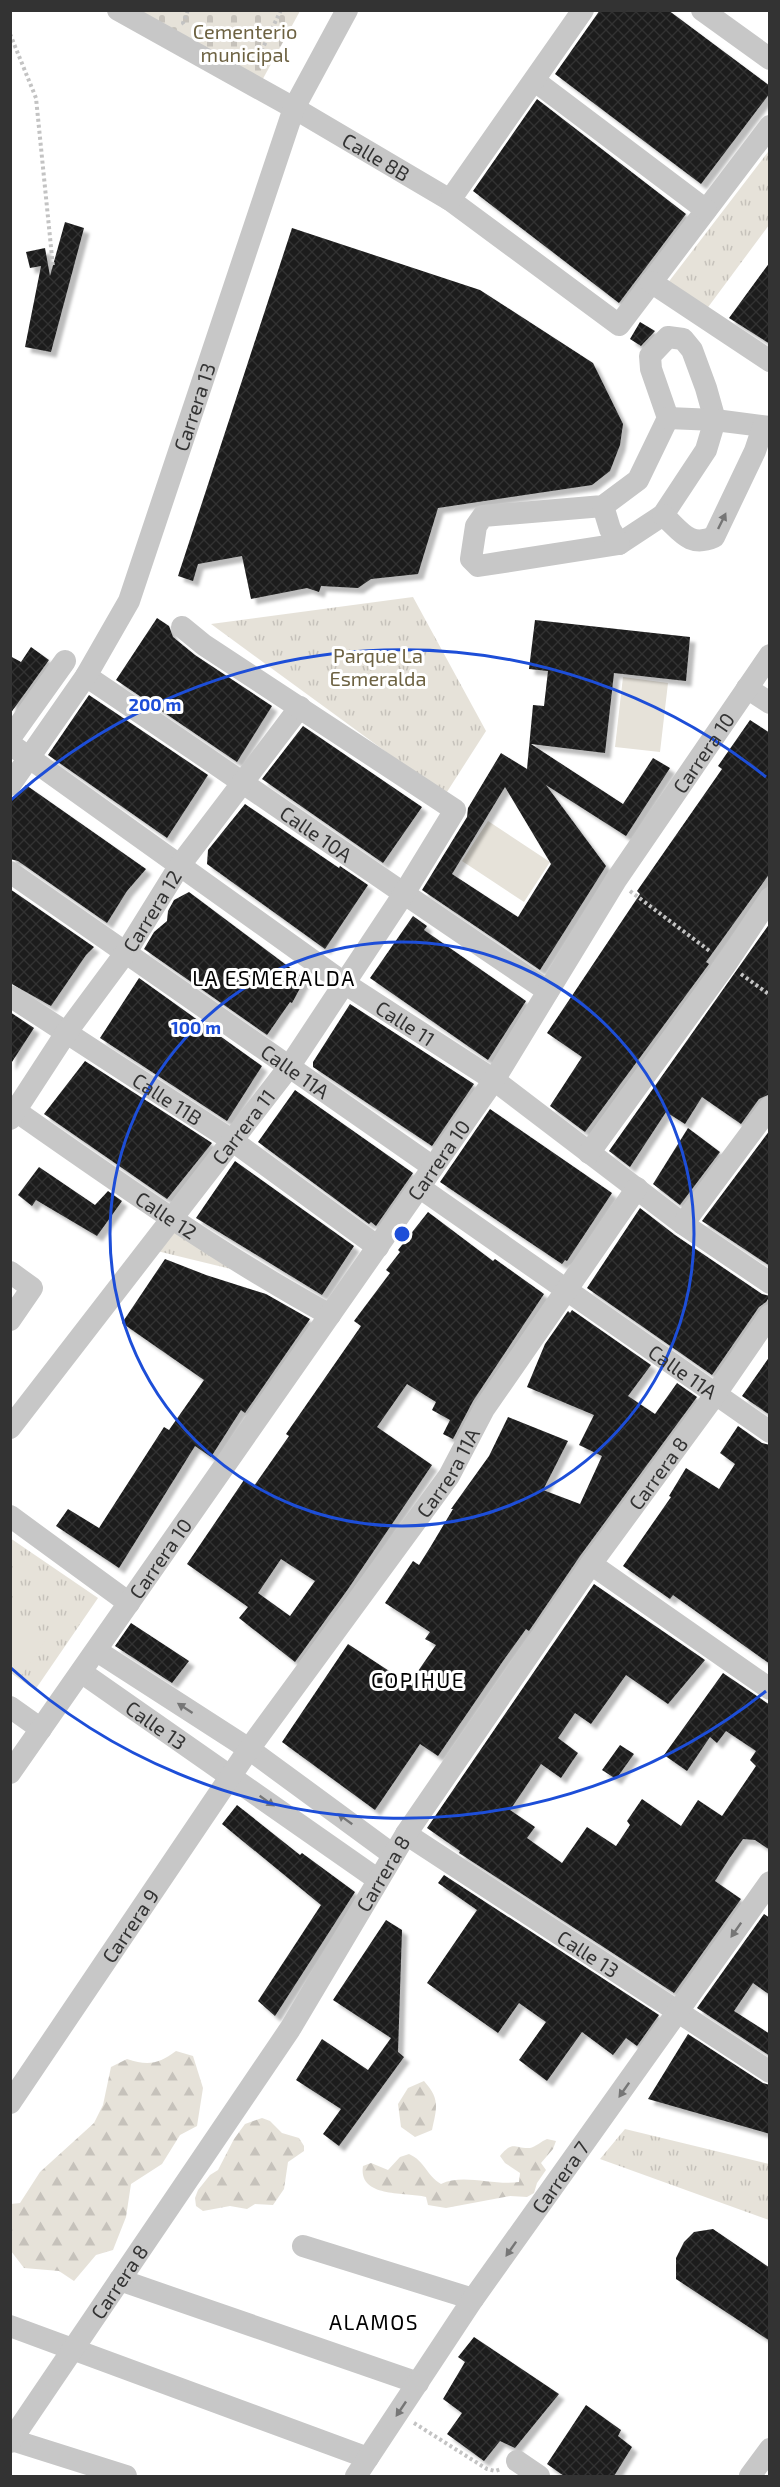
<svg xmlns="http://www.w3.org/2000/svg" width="780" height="2487" font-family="'Exo 2',sans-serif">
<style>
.forest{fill:url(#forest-firs)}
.cemetery{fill:url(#cemetery-stones)}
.park{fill:url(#park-tufts)}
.pitch{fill:#e6e2d9}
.building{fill:url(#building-cross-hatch);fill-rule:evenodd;filter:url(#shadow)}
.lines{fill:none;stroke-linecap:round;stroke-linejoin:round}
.path{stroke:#c3c3c3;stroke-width:4;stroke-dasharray:3 3;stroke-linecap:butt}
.minor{stroke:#c7c7c7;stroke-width:22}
.oneway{fill:#767676}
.ring{fill:none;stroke:#1d4ed8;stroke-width:3}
.labels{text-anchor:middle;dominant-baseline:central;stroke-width:6;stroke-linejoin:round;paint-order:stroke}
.park-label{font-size:20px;fill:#6d6242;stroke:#fff}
.street-label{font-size:20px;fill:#333;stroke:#fff}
.neighbourhood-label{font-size:21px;letter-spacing:1.5px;fill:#000;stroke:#fff}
.centre{fill:#1d4ed8;stroke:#fff;stroke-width:3}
.ring-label{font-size:18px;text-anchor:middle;font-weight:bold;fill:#1d4ed8;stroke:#fff;stroke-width:6;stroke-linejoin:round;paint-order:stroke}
</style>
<defs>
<pattern id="forest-firs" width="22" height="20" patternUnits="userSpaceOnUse" patternTransform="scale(1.5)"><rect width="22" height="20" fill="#e6e2d9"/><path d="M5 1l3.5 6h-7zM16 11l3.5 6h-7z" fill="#c6c2bb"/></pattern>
<pattern id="cemetery-stones" width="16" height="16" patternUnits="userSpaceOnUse" patternTransform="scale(1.5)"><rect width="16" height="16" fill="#e6e2d9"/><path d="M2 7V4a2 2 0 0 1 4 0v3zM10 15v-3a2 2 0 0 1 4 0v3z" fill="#c6c2bb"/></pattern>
<pattern id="park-tufts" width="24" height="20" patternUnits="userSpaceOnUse" patternTransform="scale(1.5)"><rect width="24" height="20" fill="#e6e2d9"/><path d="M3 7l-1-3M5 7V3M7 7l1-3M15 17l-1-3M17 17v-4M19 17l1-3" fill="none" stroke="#c6c2bb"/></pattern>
<pattern id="building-cross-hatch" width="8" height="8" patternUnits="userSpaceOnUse" patternTransform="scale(1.5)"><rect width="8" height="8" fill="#1a1a1a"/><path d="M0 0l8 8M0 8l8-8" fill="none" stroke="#333"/></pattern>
<filter id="shadow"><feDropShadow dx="5.5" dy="5.5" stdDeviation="1.5" flood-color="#0004"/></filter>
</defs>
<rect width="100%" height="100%" fill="#fff"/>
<path class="forest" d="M176,2051l17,5 10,32 -6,38 -17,9 -18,29 -31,20 -5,33 -13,33 -17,5 -22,26 -15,-10 -35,-3 -13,-17v-47l9,-1 20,-31 54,-49 9,-18 8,-38 16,-8c21,7 32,5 49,-8z
M424,2081c16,18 13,26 8,49l-17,7 -14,-10 -3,-23 10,-16z
M262,2118l8,3 12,12 17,5 5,8v5l-16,11 -4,27 -11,16 -18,-1 -8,5 -17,-3 -27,5 -7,-5 -1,-8 3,-8 12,-15 8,-5 16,-31 11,-15z
M547,2139l9,2 -3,8 -12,14 5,7 -9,13 -3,10 -7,4 -17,-1 -64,12 -18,-3 -2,-8c-22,-5 -68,1 -63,-31l8,-3 17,7 12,-13 9,-3c16,7 17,21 32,30 22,-11 53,2 78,-2l1,-9 -15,-10 -5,-7c13,-16 14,-7 30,-8 5,-1 12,-7 17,-9z"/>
<path class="cemetery" d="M122,11h178l-41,75z"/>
<path class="park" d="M768,152l1,73 -66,89 -36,-30z
M413,597l73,134 -41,64 -234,-171z
M174,1227l57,42 -74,-18z
M10,1538l88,60 -63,92 -24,-17z
M625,2129l144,35v56l-169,-61z"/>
<path class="pitch" d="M623,677l45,6 -8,69 -45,-5z
M488,821l62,41 -26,40 -62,-41z
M10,1615l36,24 -24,36 -11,-8z"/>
<path class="building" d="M600,10h68l102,76v7l-69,91 -146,-110z
M537,99l149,115 -67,89 -146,-112z
M65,222l19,6 -33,124 -26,-5 16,-81 -11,2 -4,-16 19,-4 5,28z
M292,228l188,62 113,73 30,61 -3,21 -10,26 -18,14 -154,23 -20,66 -47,5 -13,9 -37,-2 -2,6 -12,-4 -56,11 -9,-43 -44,8 -5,17 -15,-5z
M770,262v82l-41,-26z
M640,322l15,9 -14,15 -11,-7z
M157,618l12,8 4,11 22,18 77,51 -35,56 -121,-82z
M535,620l155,17 -4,44 -72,-8 -9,80 -74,-9 92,60 30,-46 17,10 -44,68 -80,-51 60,81 -66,104 -118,-80 45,-73 1,-9 33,-55 26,16 6,-64 11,1 4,-35 -19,-2zM505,787l46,77 -33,53 -66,-43z
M31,647l18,13 -39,54v-58l11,6z
M89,695l119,80 -41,63 -119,-83z
M750,720l20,13v140l-64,89 3,2 -124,168 -35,-26 32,-49 -35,-24 93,-139 -3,-3 85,-122 -4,-3z
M303,726l119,81 -39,56 -121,-84z
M26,785l120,84 -19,22 -20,32 -89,-62 -8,-2v-61l6,-1z
M245,804l94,64 1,-2 28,19 -43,64 -118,-85 1,-14z
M10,889l84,58 -8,8 -35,51 -41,-23z
M189,892l116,87 -13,24 -2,-1 -23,33 -123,-86 10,-17 13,-11 1,-10 6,-11z
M413,916l14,10 -3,4 102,71 -38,59 -118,-82z
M770,923v171l-11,5 -18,25 -39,-27 -17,27 -19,-12 -36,55 -21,-16z
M139,978l123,88 -35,55 -127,-83z
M350,1004l124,80 -42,62 -119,-79v-5z
M10,1012l24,16 -24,37z
M85,1061l127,82 -45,56 -123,-85z
M295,1090l118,83 -37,53 -5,-4 -2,2 -111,-82z
M490,1109l122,84 -45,68 -2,-1 -3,4 -122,-82z
M688,1128l32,24 -40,53 -27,-21z
M770,1130v136l-68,-45z
M235,1161l119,85 -32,49 -126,-77z
M39,1167l56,38 13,-14 14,10 -25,35 -61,-36 -4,6 -14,-11z
M640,1208l35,27 87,59 8,2 -4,6 -7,5 -47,68 -125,-87z
M428,1212l65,49 2,-2 49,35 -71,107 -20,38 -10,-5 7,-14 -18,-10 4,-8 -29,-18 -30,43 55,38 -84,124 -53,73 -56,-44 9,-11 -61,-43 57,-84 10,6 35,-50 -3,-2 75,-108 -7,-5 36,-48 -4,-3 14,-18 -2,-2zM281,1559l34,22 -25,35 -32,-23z
M165,1259l41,16 60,19 44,25 -65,94 -4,-3 -30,47 -16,-11 -76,122 -63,-42 12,-17 31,19 65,-101 5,3 35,-50 -82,-57z
M572,1310l79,55 -23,31 27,18 22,-31 20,14 -117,159 -51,75 -3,-2 -23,32 -65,95 -18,-12 -45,66 -93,-68 66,-98 64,42 2,-9 22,-32 -11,-6 5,-7 -45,-29 28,-42 6,4 12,-19 22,-37h-2l38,-53 19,-39 60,24 -25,49 37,14 22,-48 -23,-11 15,-30 -67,-28 18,-43 23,-33 2,2z
M770,1356v59l-28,-19z
M738,1426l24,17 8,2v219l-97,-69 -3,4 -47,-33 48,-69 -2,-1 17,-28 33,21 16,-25 -15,-11z
M594,1584l111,76 -37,44 -42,-29 -35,49 -16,-11 -17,25 20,15 -9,13 -8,12 -20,-14 -31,46 25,17 -8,11 35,25 25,-36 29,19 14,-21 -3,-4 15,-22 39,27 17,-26 24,16 34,-50 -6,-6 6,-9 -30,-20 -9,12 -7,-6 -23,34 -23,-16 59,-82 47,32v145l-15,-10 -12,-1 -14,20 -14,22 26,18 -67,94 -215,-140 1,-2 -33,-23z
M131,1623l58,38 -17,22 -57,-37z
M620,1745l14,9 -18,25 -14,-9z
M237,1805l63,50 2,-2 53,39 -80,124 -17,-15 63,-96 -99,-81z
M444,1875l215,140 -22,31 -11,-8 -13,17 -31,-23 -35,49 -28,-21 27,-38 -27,-19 -21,30 -71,-50 50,-73 -39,-27z
M764,1914l6,4v77l-17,-12 -19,28 36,23v22l-73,-48z
M386,1920l16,10 -4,122 6,5 -65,89 -16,-12 18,-25 -45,-29 26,-41 46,31 23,-32 -58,-38z
M688,2034l75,49 7,2v49l-122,-35z
M713,2229l57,39v73l-94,-62v-21l8,-16 10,-10z
M474,2337l85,57 -44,54 -15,-7 -16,20 -37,-27 15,-21 -19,-14 22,-37 -7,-5z
M586,2405l35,25 -3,6 14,11 -18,29h-50l-17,-12z"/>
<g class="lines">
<path class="path" d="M184,24l-1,-1 5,-13
M10,34l26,64 17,169
M239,52l18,8 24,-50
M630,891l81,61
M741,974l29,21
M414,2423l73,46 8,2 6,-2"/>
<g class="minor">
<path id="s1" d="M118,10l176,98 156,92 169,125 151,-199"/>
<path d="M702,10l68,49"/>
<path d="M535,81l171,129"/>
<path d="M450,200l133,-190"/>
<path d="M651,282l119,79"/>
<path d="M668,337l15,2 9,11 14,38 9,32 -9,30 -43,65 -44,29 -141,22 -7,-7 5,-33 7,-10 120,-10 35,-26 30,-62 -17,-49 -1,-13z"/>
<path d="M668,418l47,2 55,7"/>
<path d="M603,506l7,23 9,15"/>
<path d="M663,515c18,16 26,33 51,22l41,-86 8,-24"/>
<path id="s2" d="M86,676c155,104 307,212 462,315"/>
<path d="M747,688l23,15"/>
<path d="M10,738l55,-77"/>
<path id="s3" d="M10,744l334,239 150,97 189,144 87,59"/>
<path id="s4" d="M10,785l76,-109 43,-75 165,-493 53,-98"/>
<path id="s5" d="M10,872l423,295"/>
<path id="s6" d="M10,996l223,145 145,106"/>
<path id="s7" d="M10,1107c105,73 208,147 320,208"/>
<path id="s8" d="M10,1119l56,-86 60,-81 54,-87 120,-158"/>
<path d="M589,1153l137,-189 44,-66"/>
<path id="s9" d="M419,1187l351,245"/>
<path d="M683,1224l87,-117"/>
<path d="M10,1272l22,16 -22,32"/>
<path id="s10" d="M10,1428l279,-361 114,-172 52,-85 -251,-165 -22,-18"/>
<path d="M10,1516l119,87"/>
<path d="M591,1564l179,125"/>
<path d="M97,1651l152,98 143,105"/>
<path id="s11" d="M81,1672l296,207"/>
<path d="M10,1707l31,22"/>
<path id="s12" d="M10,1773l484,-693 122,-200 154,-225"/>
<path id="s13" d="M406,1834l364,238"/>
<path id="s14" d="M10,2103l239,-354 200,-273 35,-67 153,-221"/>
<path d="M303,2246l170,53"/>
<path d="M120,2280l298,103"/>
<path d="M10,2326l358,132"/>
<path d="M12,2440l114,36"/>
<path id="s15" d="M10,2442l280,-413 116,-195 185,-270 124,-169 55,-80"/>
<path d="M517,2461l22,15"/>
<path id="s16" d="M356,2476l117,-177 297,-417"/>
<path d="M750,2476l20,-27"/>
</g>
</g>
<defs><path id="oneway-solid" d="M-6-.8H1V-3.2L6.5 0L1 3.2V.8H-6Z" transform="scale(1.5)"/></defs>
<g class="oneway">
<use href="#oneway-solid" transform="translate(722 521) rotate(-64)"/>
<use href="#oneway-solid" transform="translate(185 1708) rotate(-147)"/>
<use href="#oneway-solid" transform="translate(267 1801) rotate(35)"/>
<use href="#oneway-solid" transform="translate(345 1819) rotate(-144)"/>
<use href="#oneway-solid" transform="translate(736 1930) rotate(125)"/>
<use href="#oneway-solid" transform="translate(624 2090) rotate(125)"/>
<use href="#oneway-solid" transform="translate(511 2249) rotate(125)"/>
<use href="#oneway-solid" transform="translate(401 2409) rotate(124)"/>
</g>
<g class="ring">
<circle cx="402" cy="1234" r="292"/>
<path d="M766 1691A584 584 0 0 1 11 1668M11 800A584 584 0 0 1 766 777"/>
</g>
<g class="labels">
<g class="park-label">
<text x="245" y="31">Cementerio<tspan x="245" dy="23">municipal</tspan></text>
<text x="378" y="655">Parque La<tspan x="378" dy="23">Esmeralda</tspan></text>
</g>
<g class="street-label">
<text stroke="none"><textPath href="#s1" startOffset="297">Calle 8B</textPath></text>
<text stroke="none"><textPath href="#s4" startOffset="424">Carrera 13</textPath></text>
<text stroke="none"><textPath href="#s12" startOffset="1234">Carrera 10</textPath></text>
<text stroke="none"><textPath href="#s2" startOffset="279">Calle 10A</textPath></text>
<text stroke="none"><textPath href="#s8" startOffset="252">Carrera 12</textPath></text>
<text stroke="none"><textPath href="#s3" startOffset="484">Calle 11</textPath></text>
<text stroke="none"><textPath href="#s5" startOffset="348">Calle 11A</textPath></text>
<text stroke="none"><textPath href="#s6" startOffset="188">Calle 11B</textPath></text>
<text stroke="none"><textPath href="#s10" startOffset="381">Carrera 11</textPath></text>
<text stroke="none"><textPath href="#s12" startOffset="748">Carrera 10</textPath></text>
<text stroke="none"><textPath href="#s7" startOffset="190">Calle 12</textPath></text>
<text stroke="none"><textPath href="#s9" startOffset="322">Calle 11A</textPath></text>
<text stroke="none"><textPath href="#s14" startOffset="768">Carrera 11A</textPath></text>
<text stroke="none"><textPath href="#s15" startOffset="1166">Carrera 8</textPath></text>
<text stroke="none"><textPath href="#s12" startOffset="262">Carrera 10</textPath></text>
<text stroke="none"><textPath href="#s11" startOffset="92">Calle 13</textPath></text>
<text stroke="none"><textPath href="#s15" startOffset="680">Carrera 8</textPath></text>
<text stroke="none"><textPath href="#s14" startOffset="214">Carrera 9</textPath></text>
<text stroke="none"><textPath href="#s13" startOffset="218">Calle 13</textPath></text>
<text stroke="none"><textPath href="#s16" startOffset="362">Carrera 7</textPath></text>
<text stroke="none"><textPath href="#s15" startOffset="194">Carrera 8</textPath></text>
</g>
<g class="neighbourhood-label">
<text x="274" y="977">LA ESMERALDA</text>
<text x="418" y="1679">COPIHUE</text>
<text x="374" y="2321">ALAMOS</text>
</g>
</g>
<circle cx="402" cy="1234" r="9" class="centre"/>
<g class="ring-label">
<text x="155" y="711">200 m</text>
<text x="196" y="1034">100 m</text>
</g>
<rect width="780" height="2487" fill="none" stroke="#333333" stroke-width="24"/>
</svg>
